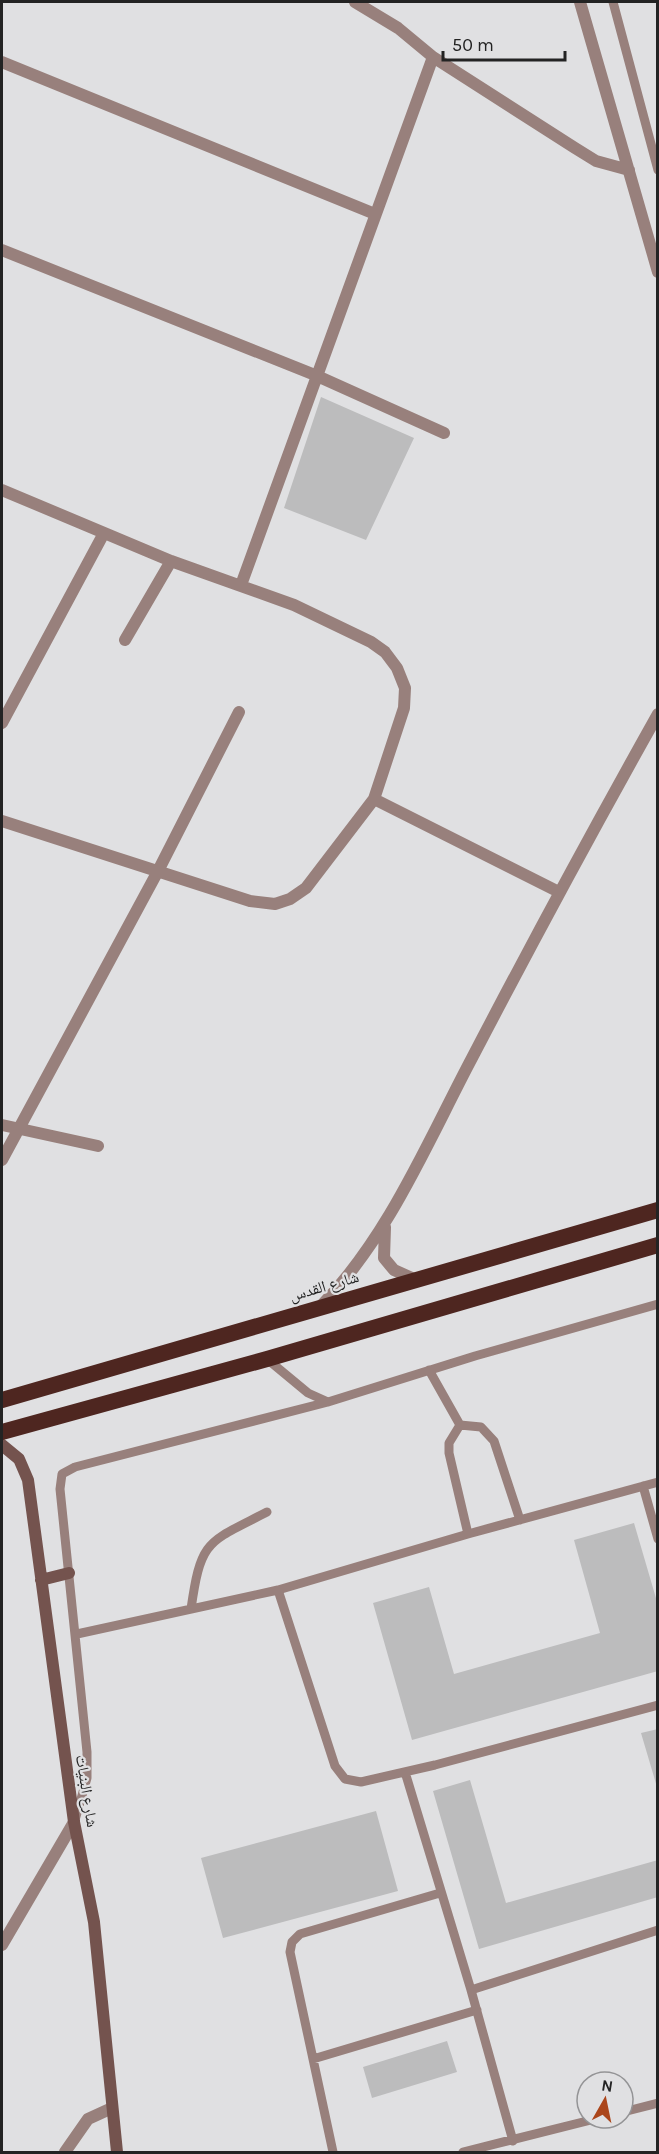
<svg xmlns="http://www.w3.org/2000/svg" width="659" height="2154" font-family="Karla,'Noto Naskh Arabic',sans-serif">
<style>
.building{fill:#bcbcbd}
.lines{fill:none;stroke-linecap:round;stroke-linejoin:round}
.service{stroke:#98807c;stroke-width:9}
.minor{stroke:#98807c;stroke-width:12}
.secondary{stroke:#74534e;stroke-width:12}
.trunk{stroke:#4e2620;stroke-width:16}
.labels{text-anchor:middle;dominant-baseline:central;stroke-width:4.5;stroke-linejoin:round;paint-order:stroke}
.street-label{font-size:16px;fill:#232323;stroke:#e0e0e2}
</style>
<rect width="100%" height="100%" fill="#e0e0e2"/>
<path class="building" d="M321,397l93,41 -48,102 -82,-32z
M634,1523l24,82v66l-246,69 -39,-137 56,-16 25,87 146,-41 -26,-93z
M658,1729v58h-1l-16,-54z
M470,1780l36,123 152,-43v37l-179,52 -46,-158z
M376,1811l22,80 -175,47 -22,-80z
M447,2041l10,31 -85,26 -9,-31z"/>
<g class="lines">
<path class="service" d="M613,2l45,168
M267,1359l41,34 20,9
M460,1425l21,2 13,14 26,79
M643,1486l15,53
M468,1534l190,-52
M278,1590l57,176 10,13 16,3 74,-17 223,-60
M191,1609c10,-70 16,-66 76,-97
M77,1634l201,-44 190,-56 -19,-81v-10l11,-18 -31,-55
M405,1772l66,218 42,151
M75,1820l12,-42v-26l-27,-263 2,-15 13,-7 253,-65 147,-46 183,-52
M471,1990l187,-60
M313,2059l164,-49
M623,2112l35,-9
M333,2152l-43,-200 2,-10 8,-8 140,-41
M463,2152l136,-34"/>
<path class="minor" d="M355,2l43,26 35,29 142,91 21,13 33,9
M580,2l78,270
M2,62l373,152
M2,250l313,125 129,58
M2,490l169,71 123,44 77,37 14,10 12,16 8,20 -1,20 -30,91 -68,89 -16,11 -15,5 -25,-3 -248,-80
M241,585l192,-528
M125,640l46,-79
M2,723l102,-190
M374,799l185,93
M2,1125l96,21
M2,1160l156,-289 81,-159
M385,1227l-1,31 10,12 20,9
M321,1306c68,-70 106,-163 151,-248 60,-115 122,-230 186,-344
M2,1945l72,-123
M65,2152l23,-33 24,-11"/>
<path class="secondary" d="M2,1445l17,14 9,21 46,342 20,100 23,230
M41,1580l28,-7"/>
<path class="trunk" d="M2,1400l656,-190
M2,1432l265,-73 391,-114"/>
</g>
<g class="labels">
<g class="street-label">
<text transform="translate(324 1286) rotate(-16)">شارع القدس</text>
<text transform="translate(87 1791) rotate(81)">شارع البنيات</text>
</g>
</g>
<rect width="659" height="2154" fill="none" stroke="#232323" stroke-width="6"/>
<g transform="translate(605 2100) rotate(9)"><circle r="28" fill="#e0e0e2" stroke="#949496" stroke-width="1.5"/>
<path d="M0-4.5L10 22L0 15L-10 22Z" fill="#ab451a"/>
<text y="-9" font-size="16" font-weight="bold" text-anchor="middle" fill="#232323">N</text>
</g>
<path d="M443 51v9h122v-9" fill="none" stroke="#232323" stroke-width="3"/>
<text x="452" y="51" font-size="18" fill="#232323" stroke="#e0e0e2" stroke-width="4.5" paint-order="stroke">50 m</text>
</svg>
